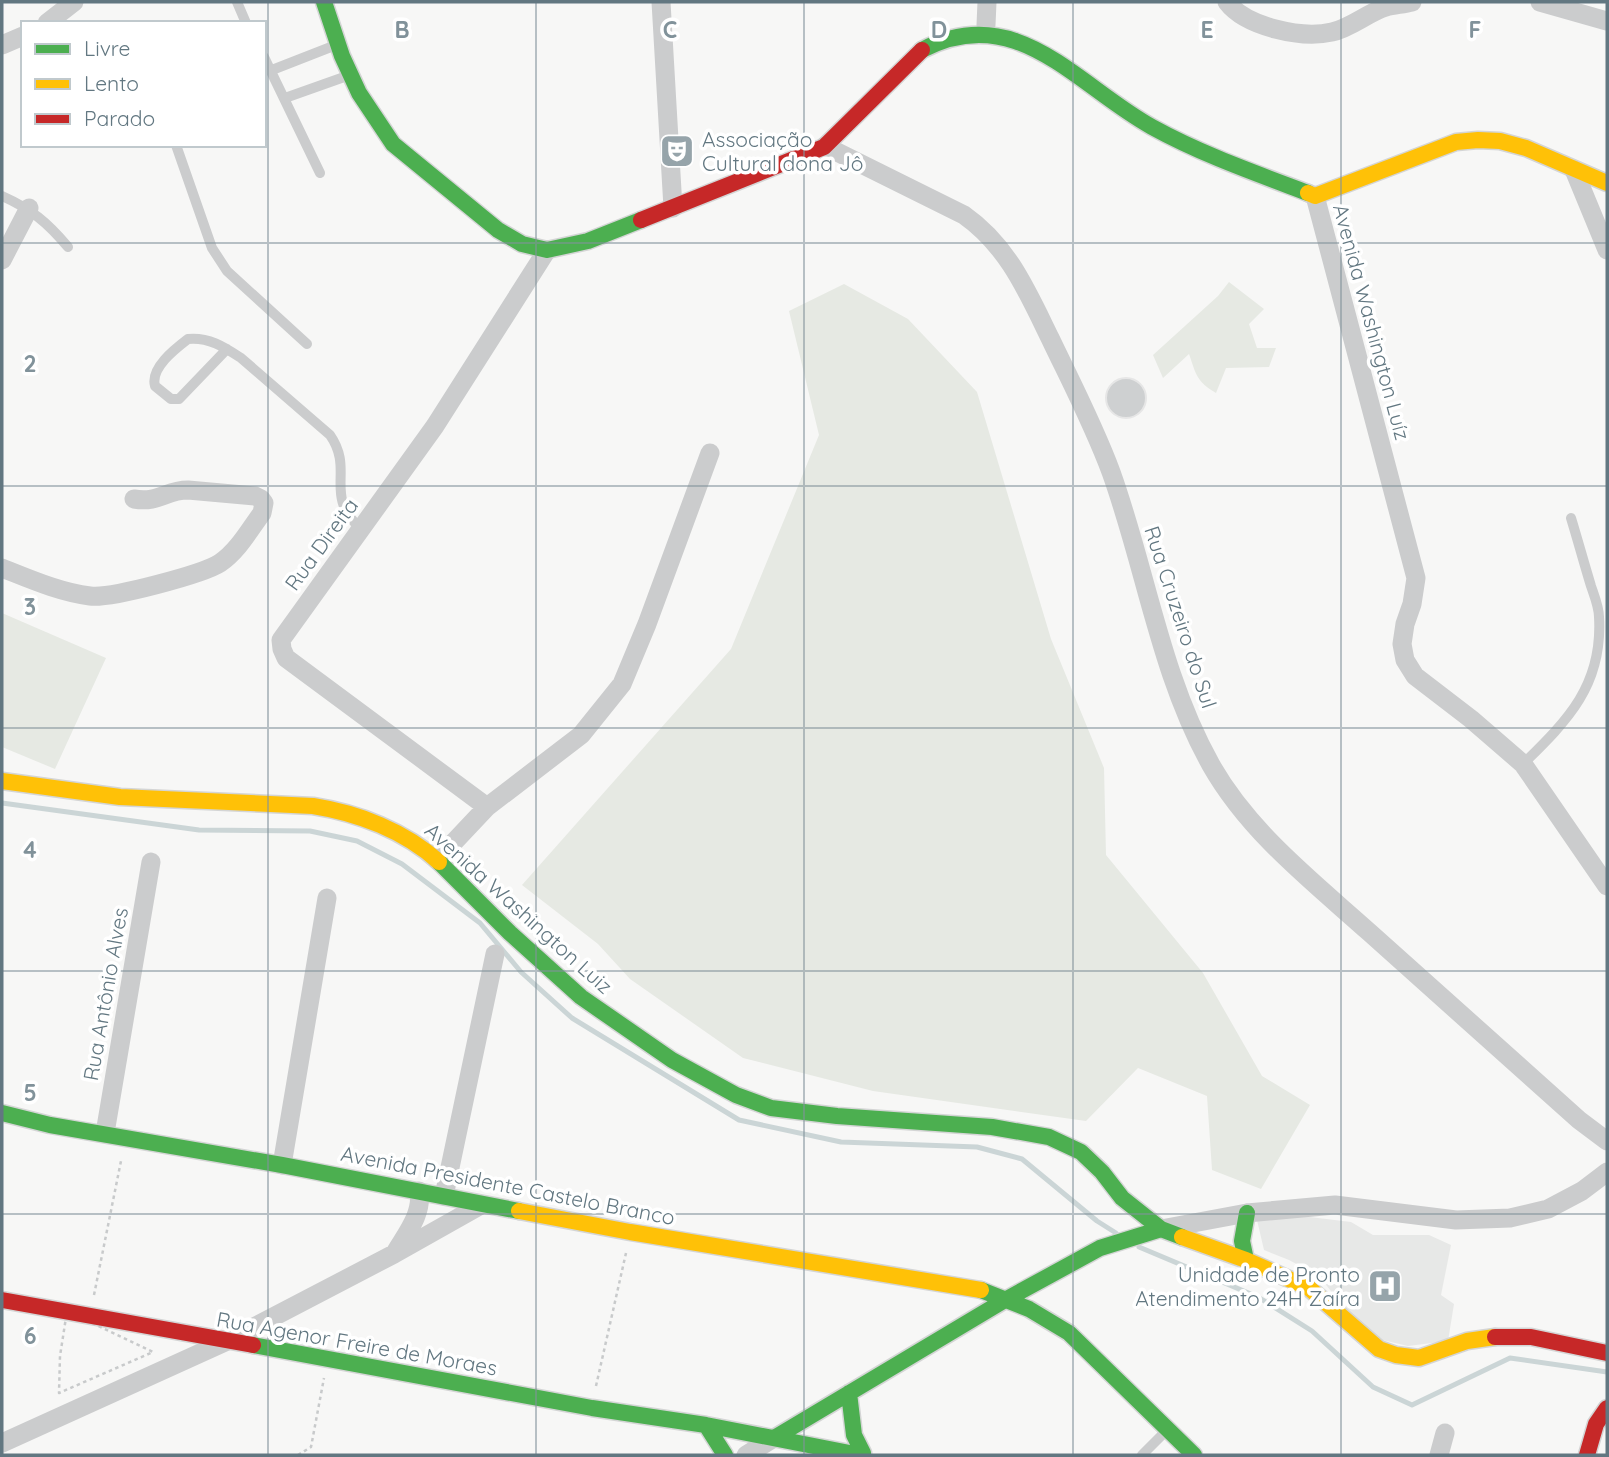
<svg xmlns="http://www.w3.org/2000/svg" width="1609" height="1457" font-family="Quicksand,sans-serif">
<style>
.built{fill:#e7e8e7}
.green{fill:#e6e9e3}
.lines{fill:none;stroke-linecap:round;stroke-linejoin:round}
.stream{stroke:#cbd5d6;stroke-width:5}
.building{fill:#ced0d1;stroke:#e6e6e6;stroke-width:2}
.fast-casing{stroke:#d4d5d5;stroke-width:19}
.slow-casing{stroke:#d4d5d5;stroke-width:19}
.jam-casing{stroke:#d4d5d5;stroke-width:19}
.path{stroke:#c8cacb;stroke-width:2.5;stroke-dasharray:3.5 3.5;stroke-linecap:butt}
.lane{stroke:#cbcccd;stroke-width:10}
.street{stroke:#cbcccd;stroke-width:19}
.fast{stroke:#4caf50;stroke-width:16}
.slow{stroke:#ffc107;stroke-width:16}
.jam{stroke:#c62828;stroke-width:16}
.grid{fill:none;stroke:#81929a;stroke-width:2;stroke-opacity:0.55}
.labels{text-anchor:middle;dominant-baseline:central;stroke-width:7;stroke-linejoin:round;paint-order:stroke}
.poi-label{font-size:21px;fill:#627781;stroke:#fff;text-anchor:start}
.street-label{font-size:21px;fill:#627781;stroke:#fff}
.grid-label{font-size:23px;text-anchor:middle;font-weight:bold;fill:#81929a;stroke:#fff;stroke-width:7;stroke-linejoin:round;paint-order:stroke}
</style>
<rect width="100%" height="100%" fill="#f7f7f6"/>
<path class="built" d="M1285,1214l66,8 22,13h56l22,10 -10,50 13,9 -6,37 -40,5 -30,-7 -36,-34 -23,-29 -30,-16 -25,-10 -7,-30z"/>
<path class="green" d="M1229,282l35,27 -15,15 8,24h19l-7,19 -43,1 -10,25c-20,-12 -20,-19 -27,-39l-26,24 -10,-23 65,-59z
M844,284l64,35 69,73 74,247 53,129 2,87 97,118 59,103 48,29 -49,84 -49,-19 -5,-74 -69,-28 -52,53 -213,-30 -130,-33 -113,-79 -32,-35 -76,-59 209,-236 88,-214 -30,-124z
M2,613l104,45 -51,111 -53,-22z"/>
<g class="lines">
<path class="stream" d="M2,803l197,27 111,1 47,10 45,23 78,59 41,49 51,46 167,102 102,22 136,5 45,12 75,62 19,12
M1139,1247l119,50 54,34 61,56 39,18 98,-47 97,14"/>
</g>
<path class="building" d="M1106 398a20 20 0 1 1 40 0a20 20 0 1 1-40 0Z"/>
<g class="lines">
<g class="fast-casing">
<path id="fast" d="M324,2l18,54 17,37 34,51 105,86 24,14 25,6 41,-9 53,-21
M922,50c94,-50 154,35 230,77 49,27 103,46 156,66
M439,862l71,71 71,64 91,63 64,35 35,13 66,8 155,11 57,10 32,15 21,20 20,26 39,31 21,8
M2,1113l48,12 232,40 237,46
M1246,1260l-4,-19 5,-28
M981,1290l48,19 40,24 125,122
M253,1345l339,63 114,17 154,30
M849,1393l5,42 9,18
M706,1425l19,30
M774,1438l231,-138 95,-52 61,-19"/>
</g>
<g class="slow-casing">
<path id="slow" d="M1308,193l7,3 141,-54 22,-2 22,1 26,7 81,35
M2,781l118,16 193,9c45,7 92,25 126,56
M519,1211l111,21 351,58
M1182,1237l64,23 63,28 70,61 17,6 23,3 48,-17 28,-4"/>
</g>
<g class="jam-casing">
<path id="jam" d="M641,220l183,-73 98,-97
M2,1300l251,45
M1495,1337h36l76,16
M1587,1455l9,-31 11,-16"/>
</g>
<path class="path" d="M94,1295l27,-134
M67,1311l86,41 -94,41 1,-37z
M596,1386l30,-133
M298,1455l13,-8 13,-69"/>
<path class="lane" d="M237,2l9,21
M264,57l56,116
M272,70l64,-25
M285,98l62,-22
M176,145l36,103 15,23 80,73
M2,196c29,13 45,26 66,51
M227,349l-48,50h-8l-16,-13c-5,-18 20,-37 33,-47 21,-2 36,8 53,19l89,77c25,36 -7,59 30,93
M1523,764c45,-44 80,-79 76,-147 0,-10 -5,-22 -8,-31 -7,-23 -13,-45 -20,-68
M1142,1455l24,-24"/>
<path class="street" d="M661,2l12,206
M1227,2c19,25 75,37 105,30 19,-4 35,-19 54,-25 8,-2 18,-3 26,-5
M1540,2l67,19
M47,23l27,-21
M986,25l1,-23
M2,45l21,-9
M825,146l139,69c44,31 63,76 86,123 21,44 44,88 61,134 35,97 49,202 100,293 38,67 101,116 158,167 70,63 140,126 210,188l28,21
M1574,170l33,80
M1315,196l101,382 -4,26 -7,20 -3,20 3,16 10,16 56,43 52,45 84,122
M2,260l27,-52
M2,568c28,11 57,24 88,28 20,3 113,-22 130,-33 18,-12 30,-34 42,-50l2,-10 -3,-4 -6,-3 -67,-6c-23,0 -28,13 -54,9
M487,807l-201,-149 -4,-9 -1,-9 154,-214 112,-176
M437,860l50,-53 94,-72 41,-51 25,-60 63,-171
M105,1133l46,-271
M282,1165l45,-267
M444,1196l51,-242
M1161,1229l86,-16 88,-8 121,15 54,-2 38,-9 34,-18 25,-19
M395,1253c11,-19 28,-39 24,-62
M2,1443l225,-102 167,-87 87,-49
M746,1455l28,-17
M1439,1455l6,-22"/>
<use href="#fast" class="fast"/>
<use href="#slow" class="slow"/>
<use href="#jam" class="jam"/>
</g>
<path class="grid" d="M268,2v1453M536,2v1453M804,2v1453M1073,2v1453M1341,2v1453M2,243h1605M2,486h1605M2,728h1605M2,971h1605M2,1214h1605"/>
<defs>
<g id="theatre-square" transform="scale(1.75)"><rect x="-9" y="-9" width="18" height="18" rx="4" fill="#96a4aa" stroke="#fff"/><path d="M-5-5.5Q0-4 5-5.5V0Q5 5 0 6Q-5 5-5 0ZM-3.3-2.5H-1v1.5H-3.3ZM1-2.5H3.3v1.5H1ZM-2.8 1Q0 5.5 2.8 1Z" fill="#fff"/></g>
<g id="hospital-square" transform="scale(1.75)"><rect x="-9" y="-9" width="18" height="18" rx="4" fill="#96a4aa" stroke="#fff"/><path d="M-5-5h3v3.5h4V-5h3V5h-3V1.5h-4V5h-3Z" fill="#fff"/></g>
</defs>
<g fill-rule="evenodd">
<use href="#theatre-square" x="677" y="151"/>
<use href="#hospital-square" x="1385" y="1286"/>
</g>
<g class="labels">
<g class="poi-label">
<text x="702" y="139">Associação<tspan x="702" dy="24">Cultural dona Jô</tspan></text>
<text x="1360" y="1274" text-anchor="end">Unidade de Pronto<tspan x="1360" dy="24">Atendimento 24H Zaíra</tspan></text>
</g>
<g class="street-label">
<text transform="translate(1372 322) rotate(75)">Avenida Washington Luíz</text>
<text transform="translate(321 544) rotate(-54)">Rua Direita</text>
<text transform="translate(1181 617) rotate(72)">Rua Cruzeiro do Sul</text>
<text transform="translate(519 908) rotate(42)">Avenida Washington Luiz</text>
<text transform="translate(105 994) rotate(-80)">Rua Antônio Alves</text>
<text transform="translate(508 1185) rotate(11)">Avenida Presidente Castelo Branco</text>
<text transform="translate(357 1343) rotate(10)">Rua Agenor Freire de Moraes</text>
</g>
</g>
<g class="grid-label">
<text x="402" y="38">B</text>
<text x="670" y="38">C</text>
<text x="939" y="38">D</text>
<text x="1207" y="38">E</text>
<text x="1475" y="38">F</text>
<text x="30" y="372">2</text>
<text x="30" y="615">3</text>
<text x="30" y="858">4</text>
<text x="30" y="1101">5</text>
<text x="30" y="1344">6</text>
</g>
<rect width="1609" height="1457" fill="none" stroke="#627781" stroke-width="7"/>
<rect x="21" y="21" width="245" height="126" fill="#ffffff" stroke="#c0c9cd" stroke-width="2"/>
<rect x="35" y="44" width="35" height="10" fill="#4caf50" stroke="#c0c9cd" stroke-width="2"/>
<text x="84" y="56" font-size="21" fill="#627781">Livre</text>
<rect x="35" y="79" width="35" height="10" fill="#ffc107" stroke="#c0c9cd" stroke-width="2"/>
<text x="84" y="91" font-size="21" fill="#627781">Lento</text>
<rect x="35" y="114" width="35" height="10" fill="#c62828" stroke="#c0c9cd" stroke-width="2"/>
<text x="84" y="126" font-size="21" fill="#627781">Parado</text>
</svg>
